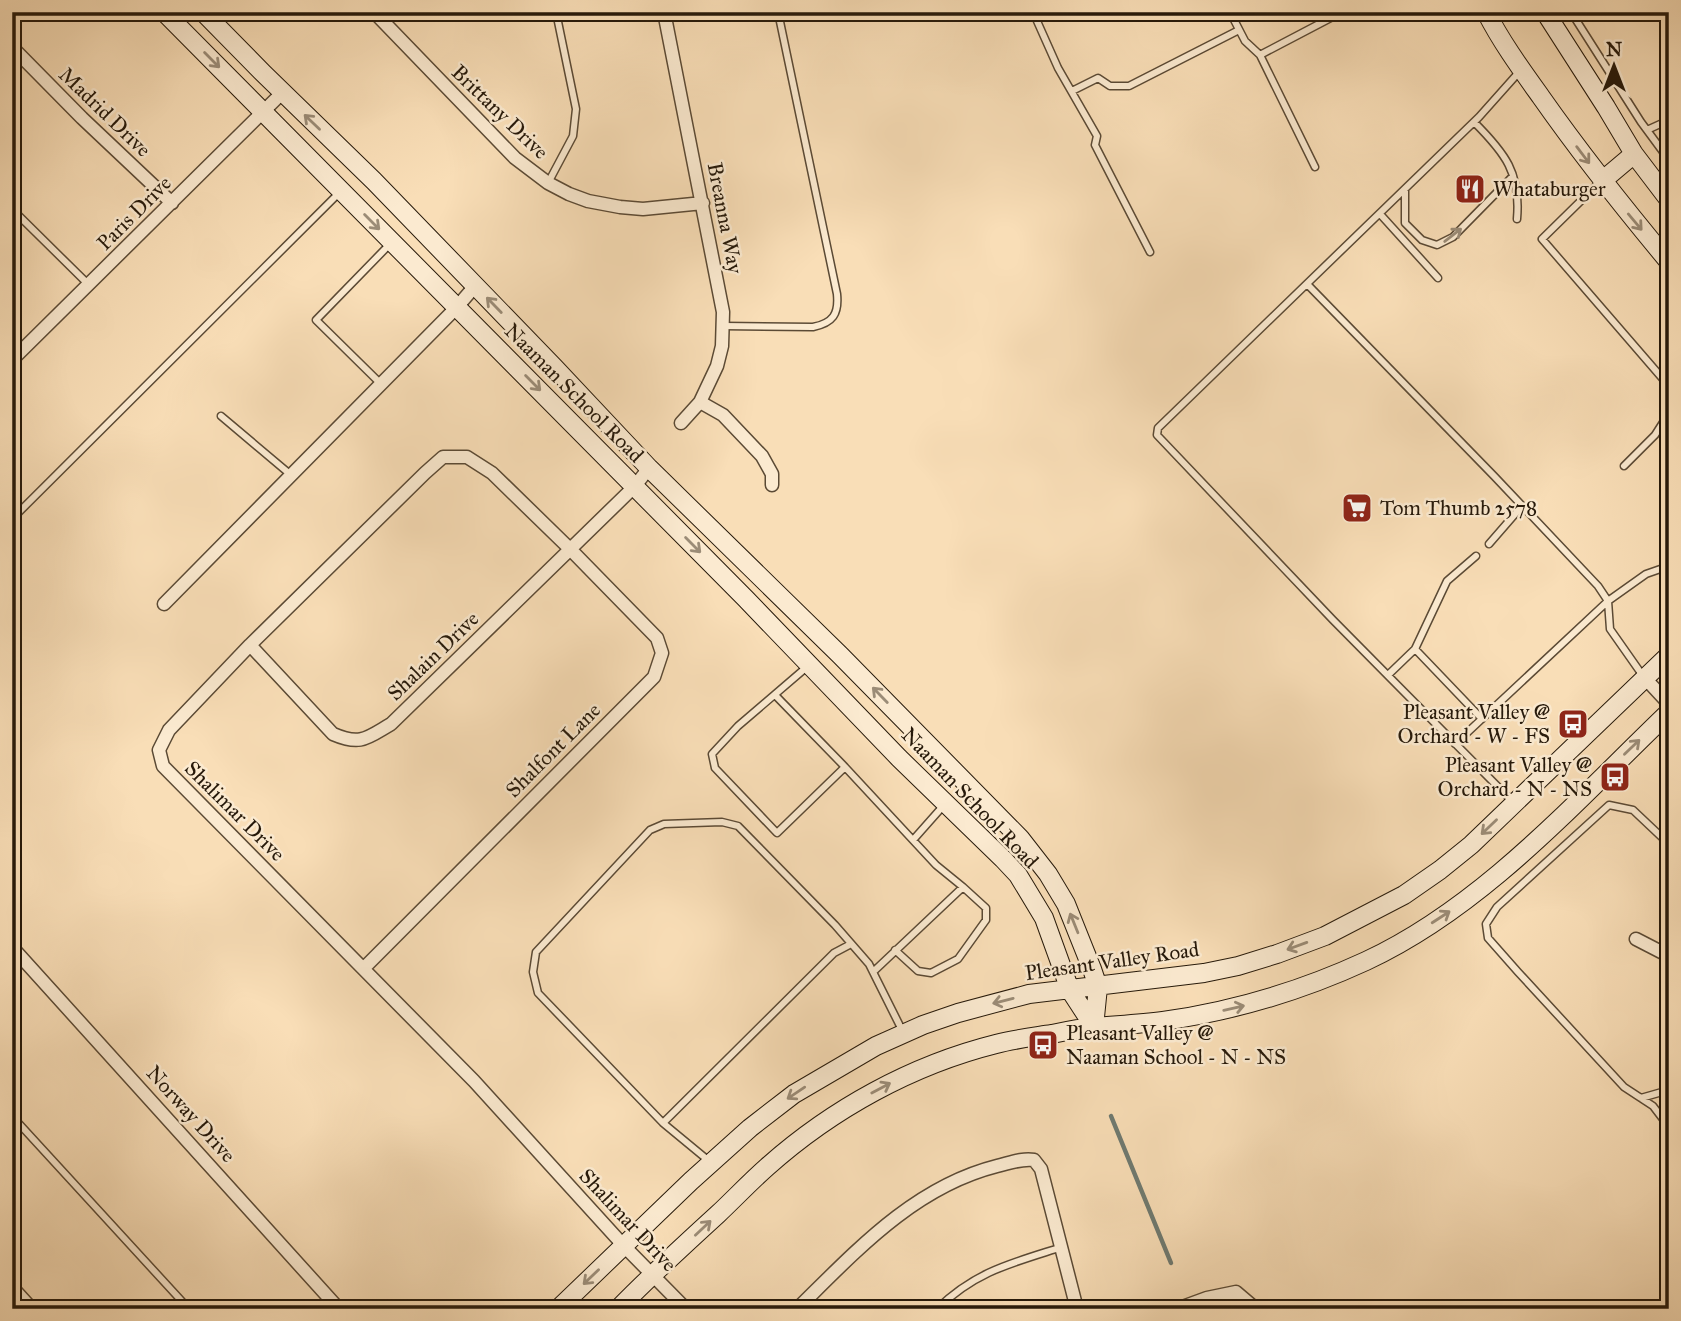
<svg xmlns="http://www.w3.org/2000/svg" width="1681" height="1321" font-family="'IM FELL Great Primer',serif">
<style>
.lines{fill:none;stroke-linecap:round;stroke-linejoin:round}
.stream{stroke:#6f7a71;stroke-width:4.5}
.service-casing{stroke:#5b4a35;stroke-width:9}
.minor-casing{stroke:#5b4a35;stroke-width:15}
.secondary-casing{stroke:#26190a;stroke-width:20}
.service{stroke:#fbead0;stroke-width:6}
.minor{stroke:#fbead0;stroke-width:12}
.secondary{stroke:#fbead0;stroke-width:18}
.oneway{stroke:#9b8c77}
.labels{text-anchor:middle;dominant-baseline:central;stroke-width:5;stroke-linejoin:round;paint-order:stroke}
.street-label{font-size:21px;fill:#26190a;stroke:#fbead0}
.poi-label{font-size:21px;fill:#26190a;stroke:#fbead0;text-anchor:start}
</style>
<rect width="100%" height="100%" fill="#f9deb7"/>
<filter id="stains"><feTurbulence type="fractalNoise" baseFrequency=".00286" numOctaves="4"/><feColorMatrix values="0 0 0 0 .2 0 0 0 0 .09 0 0 0 0 .02 0 0 0 .5 -.17"/></filter>
<radialGradient id="worn" r=".72"><stop offset=".6" stop-color="#630" stop-opacity="0"/><stop offset="1" stop-color="#630" stop-opacity=".3"/></radialGradient>
<g class="lines">
<path class="stream" d="M1111,1116l60,147"/>
<g class="service-casing">
<path id="service" d="M1033,12l25,56 39,68 -2,9 55,107
M1230,12l15,29 15,14 82,-43
M1571,12l70,110 28,38
M1260,55l55,112
M1072,91l26,-13 12,8h19l110,-56
M1474,122c31,31 47,51 43,97
M1647,130l22,-10
M548,183l25,-47 3,-27 -20,-97
M1599,183l-57,56 127,147
M1405,189v34l17,17 15,5 16,-8 60,-61
M12,209l76,75
M1380,214l58,64
M1307,284l187,192 104,110 10,15 2,28 33,47
M723,326l90,1c20,-4 26,-13 24,-33l-59,-282
M381,384l-65,-64 74,-76
M221,416l70,59
M1668,430l1,-1
M1624,466l31,-31 14,-22
M12,519l328,-327
M1489,544l33,-38
M1415,649l32,-68 29,-25
M808,666l-70,60 -26,28 3,14 62,65 68,-66 91,98 27,22 -90,85
M1388,675l27,-26 67,70
M775,695l70,72
M1455,744l153,-143 38,-27 23,-8
M1512,801l-179,-181 -176,-185 1,-7 321,-311 41,-46
M913,840l31,-35
M1669,844l-36,-34 -24,-5 -112,102 -11,17 2,14 30,34 106,115 29,19 16,21
M895,950l23,21 13,2 27,-14 28,-39v-12l-23,-21
M1641,1098l28,-8
M12,1116l177,193
M663,1123l171,-170 17,-9
M709,1161l-46,-38 -125,-130 -5,-21 3,-20 114,-122 14,-6 58,-2 16,4 97,99 34,39 34,68
M937,1309c39,-38 75,-46 125,-62"/>
</g>
<g class="minor-casing">
<path id="minor" d="M374,12l141,146 33,25 21,11 19,7 32,6 23,2 60,-6
M664,12l59,300 -1,34 -5,20 -17,36 -19,21
M12,47l70,71 90,85
M12,360l270,-267
M700,402l23,13 39,41 10,18v11
M164,604l293,-297 18,-21
M250,645l83,89c28,12 34,4 58,-10l244,-238 14,-18
M1644,677l25,27
M1636,939l33,17
M12,947l327,362
M364,968l290,-291 8,-24 -5,-15 -87,-89 -78,-76 -25,-16h-24l-18,16 -175,172 -81,85 -10,20 4,16 311,315 150,165 62,63
M12,1287l20,22
M797,1309c59,-58 117,-122 200,-143 13,-3 25,-8 37,-6l7,9 36,140
M1177,1309l30,-11 29,-6 20,17"/>
</g>
<g class="secondary-casing">
<path id="secondary" d="M164,12l581,586 154,160 104,101 15,16 26,43 26,72 24,37
M203,12l60,61 111,108 180,186 95,101 191,187 180,183 28,36 18,30 26,65 6,18 -4,40
M1486,12c16,31 35,57 55,85 40,57 83,111 128,165
M1545,12l61,95 28,47 35,46
M1602,181l32,-27
M558,1309l133,-128 59,-53 44,-34 82,-48 47,-21 35,-12 71,-19 175,-21 34,-7 39,-12 48,-18 79,-41 36,-25 31,-25 198,-190
M618,1309c32,-33 66,-64 100,-95 16,-15 32,-32 49,-47 65,-58 145,-102 229,-123 19,-5 37,-7 56,-10 14,-3 28,-6 43,-7 23,-2 46,-3 68,-6 71,-10 138,-30 203,-60 118,-55 210,-160 303,-249"/>
</g>
<use href="#service" class="service"/>
<use href="#minor" class="minor"/>
<use href="#secondary" class="secondary"/>
</g>
<defs><path id="oneway-shaft" d="M-6 0H5M1.5-3L5.5 0L1.5 3" fill="none" stroke-width="1.6" stroke-linecap="round" stroke-linejoin="round" transform="scale(1.75)"/></defs>
<g class="oneway">
<use href="#oneway-shaft" transform="translate(212 60) rotate(45)"/>
<use href="#oneway-shaft" transform="translate(312 122) rotate(-136)"/>
<use href="#oneway-shaft" transform="translate(1583 155) rotate(53)"/>
<use href="#oneway-shaft" transform="translate(372 222) rotate(45)"/>
<use href="#oneway-shaft" transform="translate(1635 222) rotate(50)"/>
<use href="#oneway-shaft" transform="translate(1453 235) rotate(-38)"/>
<use href="#oneway-shaft" transform="translate(494 305) rotate(-134)"/>
<use href="#oneway-shaft" transform="translate(533 383) rotate(45)"/>
<use href="#oneway-shaft" transform="translate(693 545) rotate(45)"/>
<use href="#oneway-shaft" transform="translate(880 695) rotate(-134)"/>
<use href="#oneway-shaft" transform="translate(1632 747) rotate(-44)"/>
<use href="#oneway-shaft" transform="translate(1489 827) rotate(136)"/>
<use href="#oneway-shaft" transform="translate(1441 917) rotate(-33)"/>
<use href="#oneway-shaft" transform="translate(1074 923) rotate(-112)"/>
<use href="#oneway-shaft" transform="translate(1297 946) rotate(160)"/>
<use href="#oneway-shaft" transform="translate(1003 1001) rotate(166)"/>
<use href="#oneway-shaft" transform="translate(1234 1008) rotate(-13)"/>
<use href="#oneway-shaft" transform="translate(881 1088) rotate(-28)"/>
<use href="#oneway-shaft" transform="translate(796 1093) rotate(146)"/>
<use href="#oneway-shaft" transform="translate(703 1228) rotate(-43)"/>
<use href="#oneway-shaft" transform="translate(591 1277) rotate(136)"/>
</g>
<defs>
<g id="restaurant-square" transform="scale(1.575)"><rect x="-9" y="-9" width="18" height="18" rx="4" fill="#8f2418" stroke="#fbead0"/><path d="M-5-6h1v4h1v-4h1v4h1v-4h1v5L-1.5 .5V6h-2V.5L-5-1ZM5-6V6H3V1.5H1.5Q1.5-4 5-6Z" fill="#fff"/></g>
<g id="supermarket-square" transform="scale(1.575)"><rect x="-9" y="-9" width="18" height="18" rx="4" fill="#8f2418" stroke="#fbead0"/><path d="M-6-5.5h2.5l.6 2H6L4.5 2H-2.5L-4.4-4H-6ZM-1.5 3.2a1.3 1.3 0 1 0 .1 0ZM3 3.2a1.3 1.3 0 1 0 .1 0Z" fill="#fff"/></g>
<g id="bus-square" transform="scale(1.575)"><rect x="-9" y="-9" width="18" height="18" rx="4" fill="#8f2418" stroke="#fbead0"/><path d="M-5-6H5V4H4V6H2V4H-2V6H-4V4H-5ZM-3.5-4V0h7V-4ZM-3.5 1.2v1.5H-2V1.2ZM2 1.2v1.5H3.5V1.2Z" fill="#fff"/></g>
</defs>
<g fill-rule="evenodd">
<use href="#restaurant-square" x="1470" y="189"/>
<use href="#supermarket-square" x="1357" y="508"/>
<use href="#bus-square" x="1573" y="724"/>
<use href="#bus-square" x="1615" y="777"/>
<use href="#bus-square" x="1043" y="1045"/>
</g>
<g class="labels">
<g class="street-label">
<text transform="translate(105 112) rotate(44)">Madrid Drive</text>
<text transform="translate(500 112) rotate(44)">Brittany Drive</text>
<text transform="translate(134 213) rotate(-45)">Paris Drive</text>
<text transform="translate(725 218) rotate(79)">Breanna Way</text>
<text transform="translate(574 393) rotate(45)">Naaman School Road</text>
<text transform="translate(433 656) rotate(-44)">Shalain Drive</text>
<text transform="translate(553 750) rotate(-45)">Shalfont Lane</text>
<text transform="translate(970 798) rotate(46)">Naaman School Road</text>
<text transform="translate(235 811) rotate(45)">Shalimar Drive</text>
<text transform="translate(1112 961) rotate(-8)">Pleasant Valley Road</text>
<text transform="translate(191 1114) rotate(48)">Norway Drive</text>
<text transform="translate(628 1220) rotate(47)">Shalimar Drive</text>
</g>
<g class="poi-label">
<text x="1493" y="189">Whataburger</text>
<text x="1380" y="508">Tom Thumb 2578</text>
<text x="1550" y="712" text-anchor="end">Pleasant Valley @<tspan x="1550" dy="24">Orchard - W - FS</tspan></text>
<text x="1592" y="765" text-anchor="end">Pleasant Valley @<tspan x="1592" dy="24">Orchard - N - NS</tspan></text>
<text x="1066" y="1033">Pleasant Valley @<tspan x="1066" dy="24">Naaman School - N - NS</tspan></text>
</g>
</g>
<rect width="1681" height="1321" fill="none" stroke="#f9deb7" stroke-width="42"/>
<rect x="14" y="14" width="1653" height="1293" fill="none" stroke="#26190a" stroke-width="3.5"/>
<rect x="21" y="21" width="1639" height="1279" fill="none" stroke="#26190a" stroke-width="2"/>
<g transform="translate(1614 66)" stroke="#fbead0" stroke-width="5" paint-order="stroke">
<path d="M0-5L12 26L0 18L-12 26Z" fill="#26190a"/>
<text y="-10" font-size="19" font-weight="bold" text-anchor="middle" fill="#26190a">N</text>
</g>
<rect width="100%" height="100%" filter="url(#stains)"/>
<rect width="100%" height="100%" fill="url(#worn)"/>
</svg>
